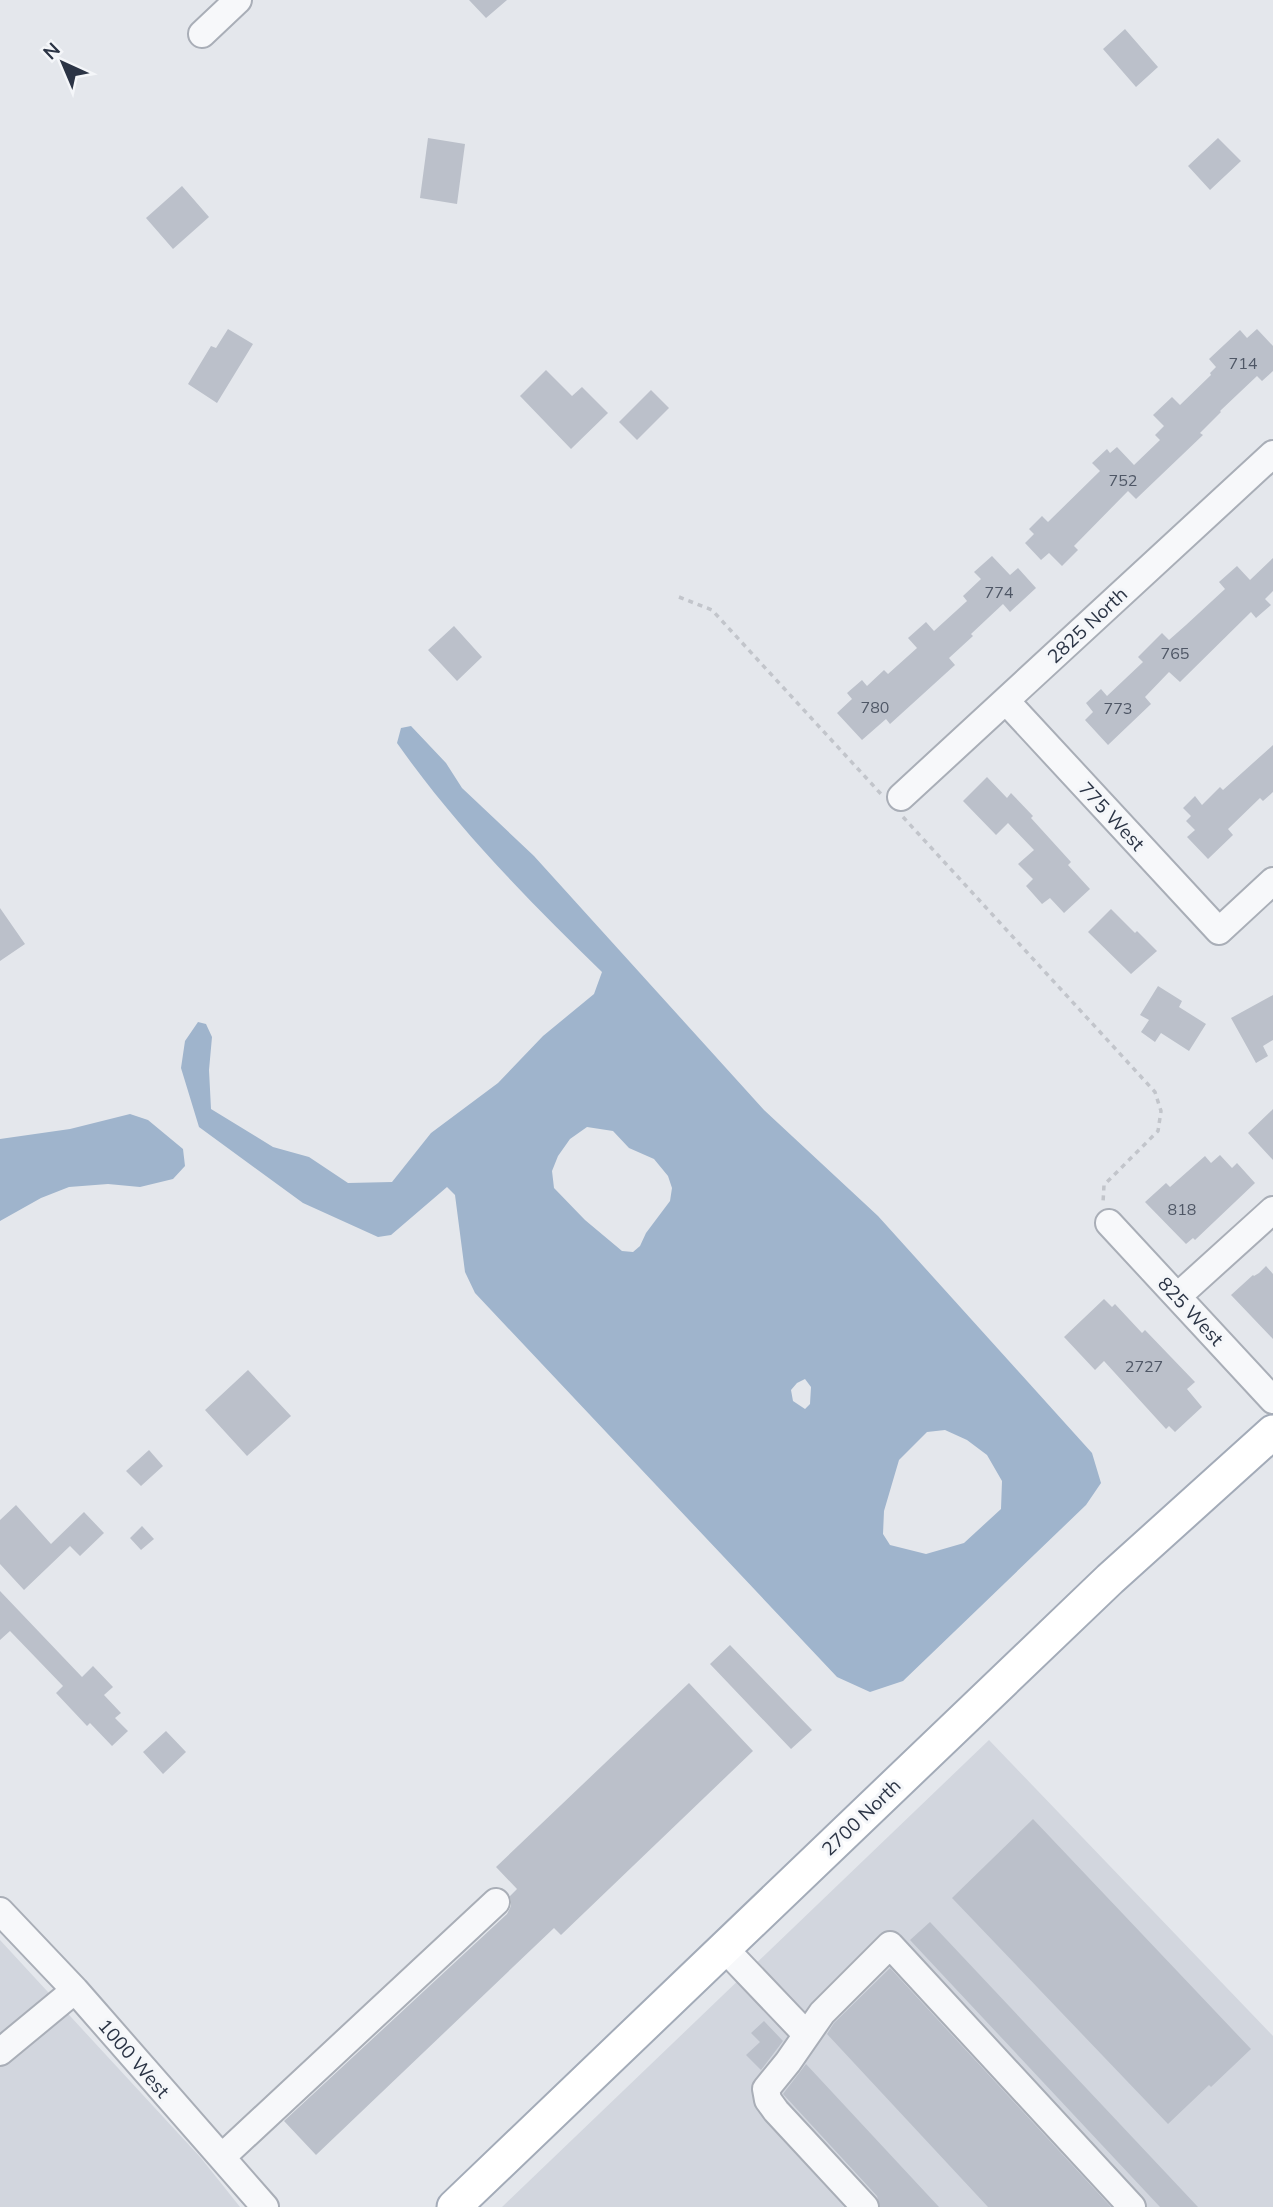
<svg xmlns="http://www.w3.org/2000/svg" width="1273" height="2207" font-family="Mulish,sans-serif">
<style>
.built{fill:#d2d6de}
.water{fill:#9fb4cc;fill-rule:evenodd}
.building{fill:#bbc0ca}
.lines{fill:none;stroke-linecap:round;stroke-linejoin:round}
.minor-casing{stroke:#a9aeb7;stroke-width:30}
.major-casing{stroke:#a3abb8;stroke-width:37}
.path{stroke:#c2c5cb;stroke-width:3.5;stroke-dasharray:5 5;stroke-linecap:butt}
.minor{stroke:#f7f8fa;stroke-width:26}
.major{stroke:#fff;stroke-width:33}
.labels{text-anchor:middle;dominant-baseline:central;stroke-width:6;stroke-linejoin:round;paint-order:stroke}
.number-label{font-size:16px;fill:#4f5766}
.street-label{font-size:19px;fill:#2b3445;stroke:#f4f6f9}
</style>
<rect width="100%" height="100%" fill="#e4e7ec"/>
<path class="built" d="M989,1740l284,296v171h-771z
M0,1940l201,218 39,49h-240z"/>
<path class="water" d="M411,726l35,37 16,25 72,68 230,254 114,106 214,237 9,30 -15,22 -183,176 -33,11 -33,-15 -362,-384 -10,-21 -10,-77 -8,-8 -56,48 -13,2 -75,-34 -104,-76 -18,-59 4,-27 13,-19 8,2 6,13 -3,33 2,39 62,38 36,10 39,26 44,-1 39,-49 67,-50 45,-47 51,-42 8,-22c-73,-71 -146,-145 -205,-229l4,-15zM587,1127l26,4 16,17 25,11 14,17 4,12 -2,13 -24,32 -6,13 -7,6 -11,-1 -37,-31 -31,-32 -2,-17 6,-15 12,-17zM805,1379l6,8 -1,17 -5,5 -12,-8 -2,-11 6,-7zM945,1430l22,10 20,15 15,26 -1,28 -37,34 -38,11 -36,-9 -7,-11 1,-23 15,-51 28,-28z
M130,1114l18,6 35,29 2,17 -12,13 -33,8 -32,-3 -39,3 -28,11 -41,23v-82l70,-10z"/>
<path class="building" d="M469,0h38l-21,18z
M1125,29l33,38 -22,20 -33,-38z
M428,138l37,6 -8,60 -37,-6z
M1218,138l23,23 -31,29 -22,-24z
M182,186l27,31 -36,32 -27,-31z
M228,329l25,15 -36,59 -29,-19 23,-38 5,2z
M1257,329l16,17v25l-11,10 -5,-5 -37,35 1,1 -21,21 3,2 -67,64 -8,-8 -54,55 4,4 -16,16 -13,-13 -8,7 -16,-17 9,-9 -5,-5 13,-13 6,6 52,-51 -8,-8 15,-14 3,4 7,-6 17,18 26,-25 -5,-5 9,-9 -11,-11 19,-18 8,8 31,-30 -1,-2 6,-6 -7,-8 31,-29 7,8z
M546,370l26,26 10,-9 26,26 -37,36 -51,-53z
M651,390l18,18 -32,32 -18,-18z
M992,556l18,19 8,-7 18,20 -26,24 -7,-8 -32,30 2,2 -24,22 6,7 -65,59 -4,-5 -24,21 -25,-27 15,-14 -5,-6 15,-13 5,6 17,-16 4,4 29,-26 -9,-10 18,-16 8,9 33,-30 -4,-5 18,-17 -7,-7z
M1273,558v33l-8,8 6,6 -15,13 -5,-6 -71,70 -11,-10 -24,25 6,7 -43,41 -23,-25 8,-8 -7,-9 15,-14 6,7 36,-34 -5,-5 24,-24 7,7 17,-15 39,-36 -6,-7 18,-16 13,14z
M454,626l28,31 -25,24 -29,-31z
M1273,745v47l-10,9 -3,-3 -32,31 5,6 -25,24 -21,-22 8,-7 -9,-9 5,-5 -8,-8 12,-12 7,9 18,-18 3,3z
M987,777l20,21 4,-5 22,23 -2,2 40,44 -3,3 22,24 -26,24 -14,-15 -8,6 -16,-18 7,-7 -15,-15 16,-14 -26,-27 -12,12 -33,-34z
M0,908l25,36 -25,17z
M1111,909l24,24 2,-2 20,20 -26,23 -43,-42z
M1158,986l24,15 -3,6 27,17 -17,27 -28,-18 -6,9 -14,-10 8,-12 -9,-5z
M1273,995v45l-10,6 5,10 -12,7 -25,-45z
M1273,1109v51l-25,-27z
M1220,1155l12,13 5,-5 18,20 -60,57 -2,-2 -7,6 -41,-42 21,-19 4,4 35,-31 6,7z
M1266,1266l7,8v65l-42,-44 22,-20 1,1 5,-3z
M1104,1299l8,8 3,-3 27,29 3,-3 50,52 -8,7 15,18 -27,25 -6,-6 -3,3 -62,-68 -9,9 -31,-33z
M248,1370l43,46 -44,40 -42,-46z
M149,1450l14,16 -22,20 -15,-15z
M16,1505l35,39 33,-32 20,21 -24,23 -10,-10 -46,44 -24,-26v-44z
M142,1526l12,13 -13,11 -11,-12z
M0,1591l82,86 11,-11 20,21 -9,8 17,18 -6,5 13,13 -16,15 -22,-23 -3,3 -31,-33 7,-7 -53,-55 -10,9z
M730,1645l82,85 -21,19 -81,-85z
M689,1683l64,68 -192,184 -7,-7 -238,227 -32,-34 223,-207 4,-8 -1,-10 7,-7 -21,-22z
M166,1731l20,21 -23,22 -20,-22z
M1033,1819l218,230 -40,38 -2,-2 -41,39 -216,-226z
M930,1922l268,285h-38l-250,-267z
M890,1968l221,239h-123l-161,-173 7,-11z
M764,2021l19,20 -22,29 -15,-15 14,-13 -9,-9z
M806,2064l133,143h-59l-3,-11 -94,-102z"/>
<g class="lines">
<g class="minor-casing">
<path id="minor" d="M202,34l36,-34
M1006,701l213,230 54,-50
M901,797l372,-343
M1109,1223l164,177
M1178,1296l95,-86
M0,1911l75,79 190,217
M724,1948l82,86
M0,2052l75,-62
M222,2157l274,-255
M865,2207l-89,-96 -8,-11 -2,-11 22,-27 34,-49 68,-68 242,262"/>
</g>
<g class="major-casing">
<path id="major" d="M454,2207l656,-628 163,-147"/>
</g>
<path class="path" d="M679,597l33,13 169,184
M903,817l252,275 6,19 -3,20 -54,54 -1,18"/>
<use href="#minor" class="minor"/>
<use href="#major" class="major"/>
</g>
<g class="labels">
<g class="number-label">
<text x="1243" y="363">714</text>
<text x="1123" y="480">752</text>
<text x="999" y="592">774</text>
<text x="1175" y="653">765</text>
<text x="875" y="707">780</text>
<text x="1118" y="708">773</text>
<text x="1182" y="1209">818</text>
<text x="1144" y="1366">2727</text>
</g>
<g class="street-label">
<text transform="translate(1087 625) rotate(-43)">2825 North</text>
<text transform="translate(1112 816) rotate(47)">775 West</text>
<text transform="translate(1191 1311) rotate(47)">825 West</text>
<text transform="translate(861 1817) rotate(-44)">2700 North</text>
<text transform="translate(134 2058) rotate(49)">1000 West</text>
</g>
</g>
<g transform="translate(63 63) rotate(316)" stroke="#f4f6f9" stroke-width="5" paint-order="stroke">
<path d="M0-5L12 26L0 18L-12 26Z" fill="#2b3445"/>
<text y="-10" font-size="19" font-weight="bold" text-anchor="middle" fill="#2b3445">N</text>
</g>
</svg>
